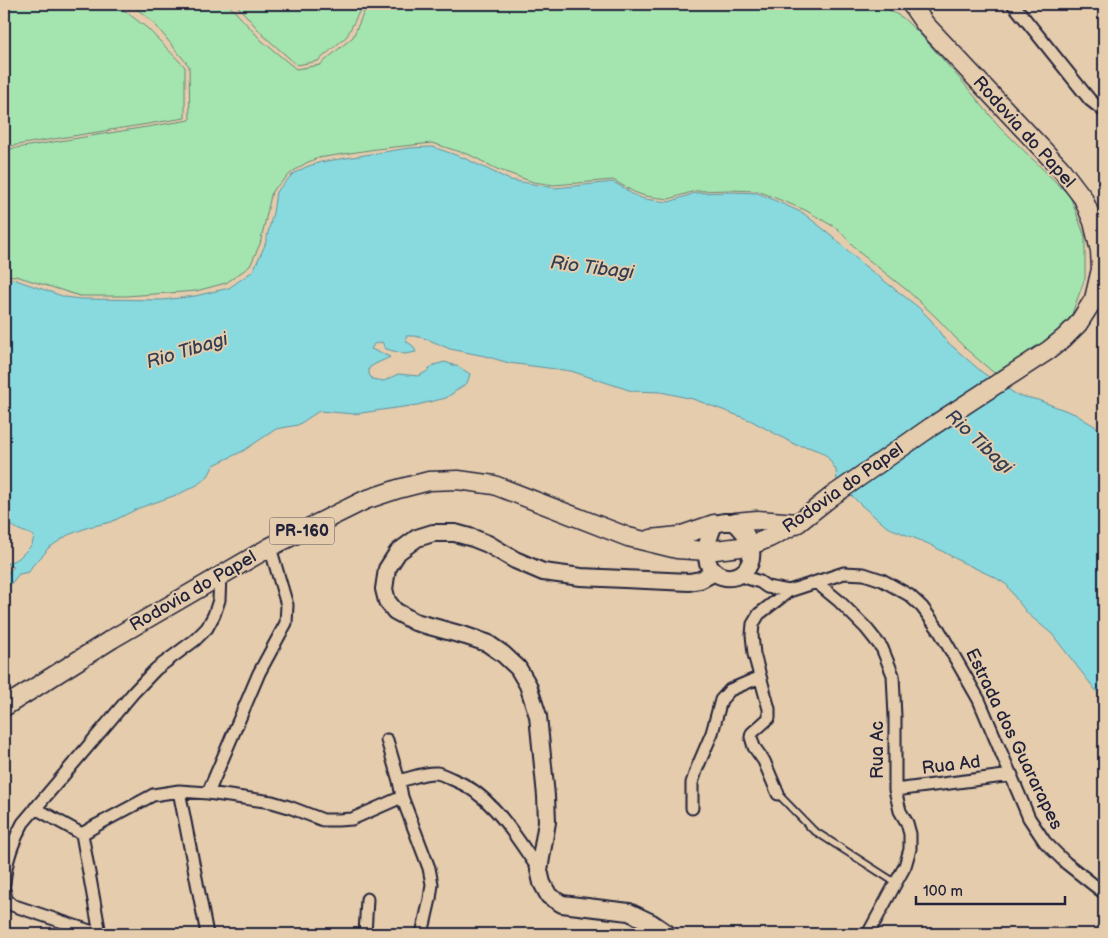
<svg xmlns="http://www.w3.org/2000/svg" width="1108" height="938" font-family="'Balsamiq Sans',sans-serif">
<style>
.green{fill:#a4e5af;stroke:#638475}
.water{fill:#88dade;stroke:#5f909d}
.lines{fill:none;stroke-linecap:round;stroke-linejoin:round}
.service-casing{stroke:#22223b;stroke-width:9}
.minor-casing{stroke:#22223b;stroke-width:15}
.secondary-casing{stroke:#22223b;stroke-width:20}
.primary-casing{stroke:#22223b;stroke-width:21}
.service{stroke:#e4ccac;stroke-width:5.5}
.minor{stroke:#e4ccac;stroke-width:11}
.secondary{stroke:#e4ccac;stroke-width:16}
.primary{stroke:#e4ccac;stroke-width:18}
.labels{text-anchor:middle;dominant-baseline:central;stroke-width:4;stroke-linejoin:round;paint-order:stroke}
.shield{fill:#e4ccac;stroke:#5c555d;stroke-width:1}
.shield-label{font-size:16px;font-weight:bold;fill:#22223b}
.street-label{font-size:18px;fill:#22223b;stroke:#e4ccac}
.water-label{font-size:19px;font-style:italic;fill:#313e53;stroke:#e4ccac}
</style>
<rect width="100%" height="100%" fill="#e4ccac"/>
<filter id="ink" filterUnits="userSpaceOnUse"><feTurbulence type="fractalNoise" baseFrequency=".02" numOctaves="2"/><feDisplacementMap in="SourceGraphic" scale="10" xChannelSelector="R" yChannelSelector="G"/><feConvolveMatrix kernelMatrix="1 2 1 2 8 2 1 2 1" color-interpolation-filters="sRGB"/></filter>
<g filter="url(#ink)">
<path class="green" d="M4,4h112l31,24 38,39v51l-181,29z
M131,4h97l34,37 34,28 24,-4 33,-28 11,-25 1,-8h514l24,14 17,16 41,46 38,46 71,70 15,41v41l-15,41 -19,18 -22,17 -35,19 -28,-24 -29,-31 -29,-27 -48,-38 -22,-24 -33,-19 -47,-19 -28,-1 -35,1 -26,8 -24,-3 -11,-4 -21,-12 -59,5 -21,-3 -36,-13 -27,-14 -38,-12 -56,6 -58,9 -12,5 -14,9 -20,19 -12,53 -10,22 -24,17 -30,8 -70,5h-46l-64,-20 -12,-1v-125l186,-30 -1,-54 -36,-44z
M236,4h125l-1,6 -13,26 -29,25 -21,4 -33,-29z"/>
<path class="water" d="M433,147l31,11 46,22 45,8 58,-6 11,6 8,6 12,5 25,3 26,-9 35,-1 28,1 45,20 28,22 30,28 57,44 13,13 14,20 38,33 34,22 21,5 37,14 29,18v269l-52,-67 -24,-20 -14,-18 -7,-11 -11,-7 -34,-16 -33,-18 -42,-17 -26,-22 -24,-24 -1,-11 -9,-14 -8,-5 -11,-4 -12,-2 -46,-25 -57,-21 -32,-7 -29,-1 -61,-20 -62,-8 -24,-7 -35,-7 -23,-10 -12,-3h-9v5l7,5 3,6 -11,2 -19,-5 -4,-7 -8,2 -3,5 19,8c-7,4 -15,6 -21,11v6l3,5 12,2 14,-7 20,2 8,-4 8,-7 11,-3 14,5 11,7 -3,9 -21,15 -29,7 -63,9 -35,-3 -21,14 -22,4 -33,22 -29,14 -6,11 -11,9 -18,9 -40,14 -28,14 -22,5 -21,8 -21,14 -2,4 -13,13 -3,6 -10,2 -15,18v-16l10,-9 -8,-3 13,-6 13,-13 2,-9c-9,-5 -14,-4 -21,-10l-9,1v-249l9,1 52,18 15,2 83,1 32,-4 34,-8 24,-17 12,-26 8,-32 3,-21 17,-18 13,-7 15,-5 88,-14z"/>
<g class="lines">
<g class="service-casing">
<path id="service" d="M778,794l35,36 83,53"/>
</g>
<g class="minor-casing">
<path id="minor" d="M1013,4l77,96 14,11
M738,575l22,7 7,5 22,4 55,-18 20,1 18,6 27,15 13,12 17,23 40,70 50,118 16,24 21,21 38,30
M816,582l23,19 27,27 16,20 11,27 2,42v73l5,21 7,12 3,11v15l-5,17 -37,68
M387,740l12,41
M895,790l117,-15
M179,791l28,143
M208,793l51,-120 27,-50 1,-18 -17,-58
M778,794l-14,-33 -10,-14 -3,-10 1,-4 17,-15v-9l-15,-55 -2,-19 1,-11 6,-10 30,-23
M35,808l47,26 15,-9 56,-30 26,-4 29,2 64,9 17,5 34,13h15l14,-1 50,-22
M692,808v-25l5,-15 15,-35 9,-33 9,-10 30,-13
M82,834l18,100
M4,884c2,-24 8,-40 19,-61l111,-131 22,-23 39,-29 12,-12 7,-13 5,-15 1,-24
M4,890l2,9 6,6 87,29
M365,934l2,-35
M422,934l8,-35 2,-15 -3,-16 -27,-71 -3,-16c13,-3 25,-9 38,-8 5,1 10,4 15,6 40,15 63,57 87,91"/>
</g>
<g class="secondary-casing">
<path id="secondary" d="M724,522h11c4,5 9,9 12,15 20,44 -36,53 -40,21 -2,-12 3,-23 7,-34z
M668,934l-16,-11 -23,-11 -67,-8 -13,-8 -7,-13 -3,-13 8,-48 -1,-26 -8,-80 -10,-31 -10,-17 -15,-14 -16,-11 -21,-7 -51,-14 -20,-11 -8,-10 -3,-12 3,-20 11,-17 19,-14 16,-5h22l18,5 15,6 27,16 28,12 38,5 108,5 11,-2 15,-8"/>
</g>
<g class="primary-casing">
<path id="primary" d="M735,522l22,-2 41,3
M651,539l28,-3 35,-12
M4,707l108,-68 158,-92 95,-47 33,-11 31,-8 29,-1 36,5 134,52 49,12 30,2 42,-5 20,-8 29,-15 34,-27 99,-69 118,-77 15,-12 14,-14 16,-25 7,-30 -1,-18 -7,-29 -10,-24 -22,-29 -136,-145 -14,-20"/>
</g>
<use href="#service" class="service"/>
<use href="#minor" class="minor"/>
<use href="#secondary" class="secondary"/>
<use href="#primary" class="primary"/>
</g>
</g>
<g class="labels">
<rect class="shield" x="269.5" y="517.5" width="65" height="27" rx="4"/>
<g class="shield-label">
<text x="302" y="531">PR-160</text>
</g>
<g class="street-label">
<text transform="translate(1024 132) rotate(48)">Rodovia do Papel</text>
<text transform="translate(843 488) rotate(-35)">Rodovia do Papel</text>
<text transform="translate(193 591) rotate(-30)">Rodovia do Papel</text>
<text transform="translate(1014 739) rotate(64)">Estrada dos Guararapes</text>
<text transform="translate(877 750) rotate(-90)">Rua Ac</text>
<text transform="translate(951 765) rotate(-7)">Rua Ad</text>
</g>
<g class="water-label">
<text transform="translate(592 268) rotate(7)">Rio Tibagi</text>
<text transform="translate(187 351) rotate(-17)">Rio Tibagi</text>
<text transform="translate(979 442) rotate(43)">Rio Tibagi</text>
</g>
</g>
<rect width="1108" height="938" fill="none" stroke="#e4ccac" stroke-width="20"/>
<rect x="10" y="10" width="1088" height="918" fill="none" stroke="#22223b" stroke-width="2" filter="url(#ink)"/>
<path d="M916 896v8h149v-8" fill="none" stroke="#22223b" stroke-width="2.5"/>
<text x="923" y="896" font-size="15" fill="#22223b" stroke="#e4ccac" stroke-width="4" paint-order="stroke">100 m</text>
</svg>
